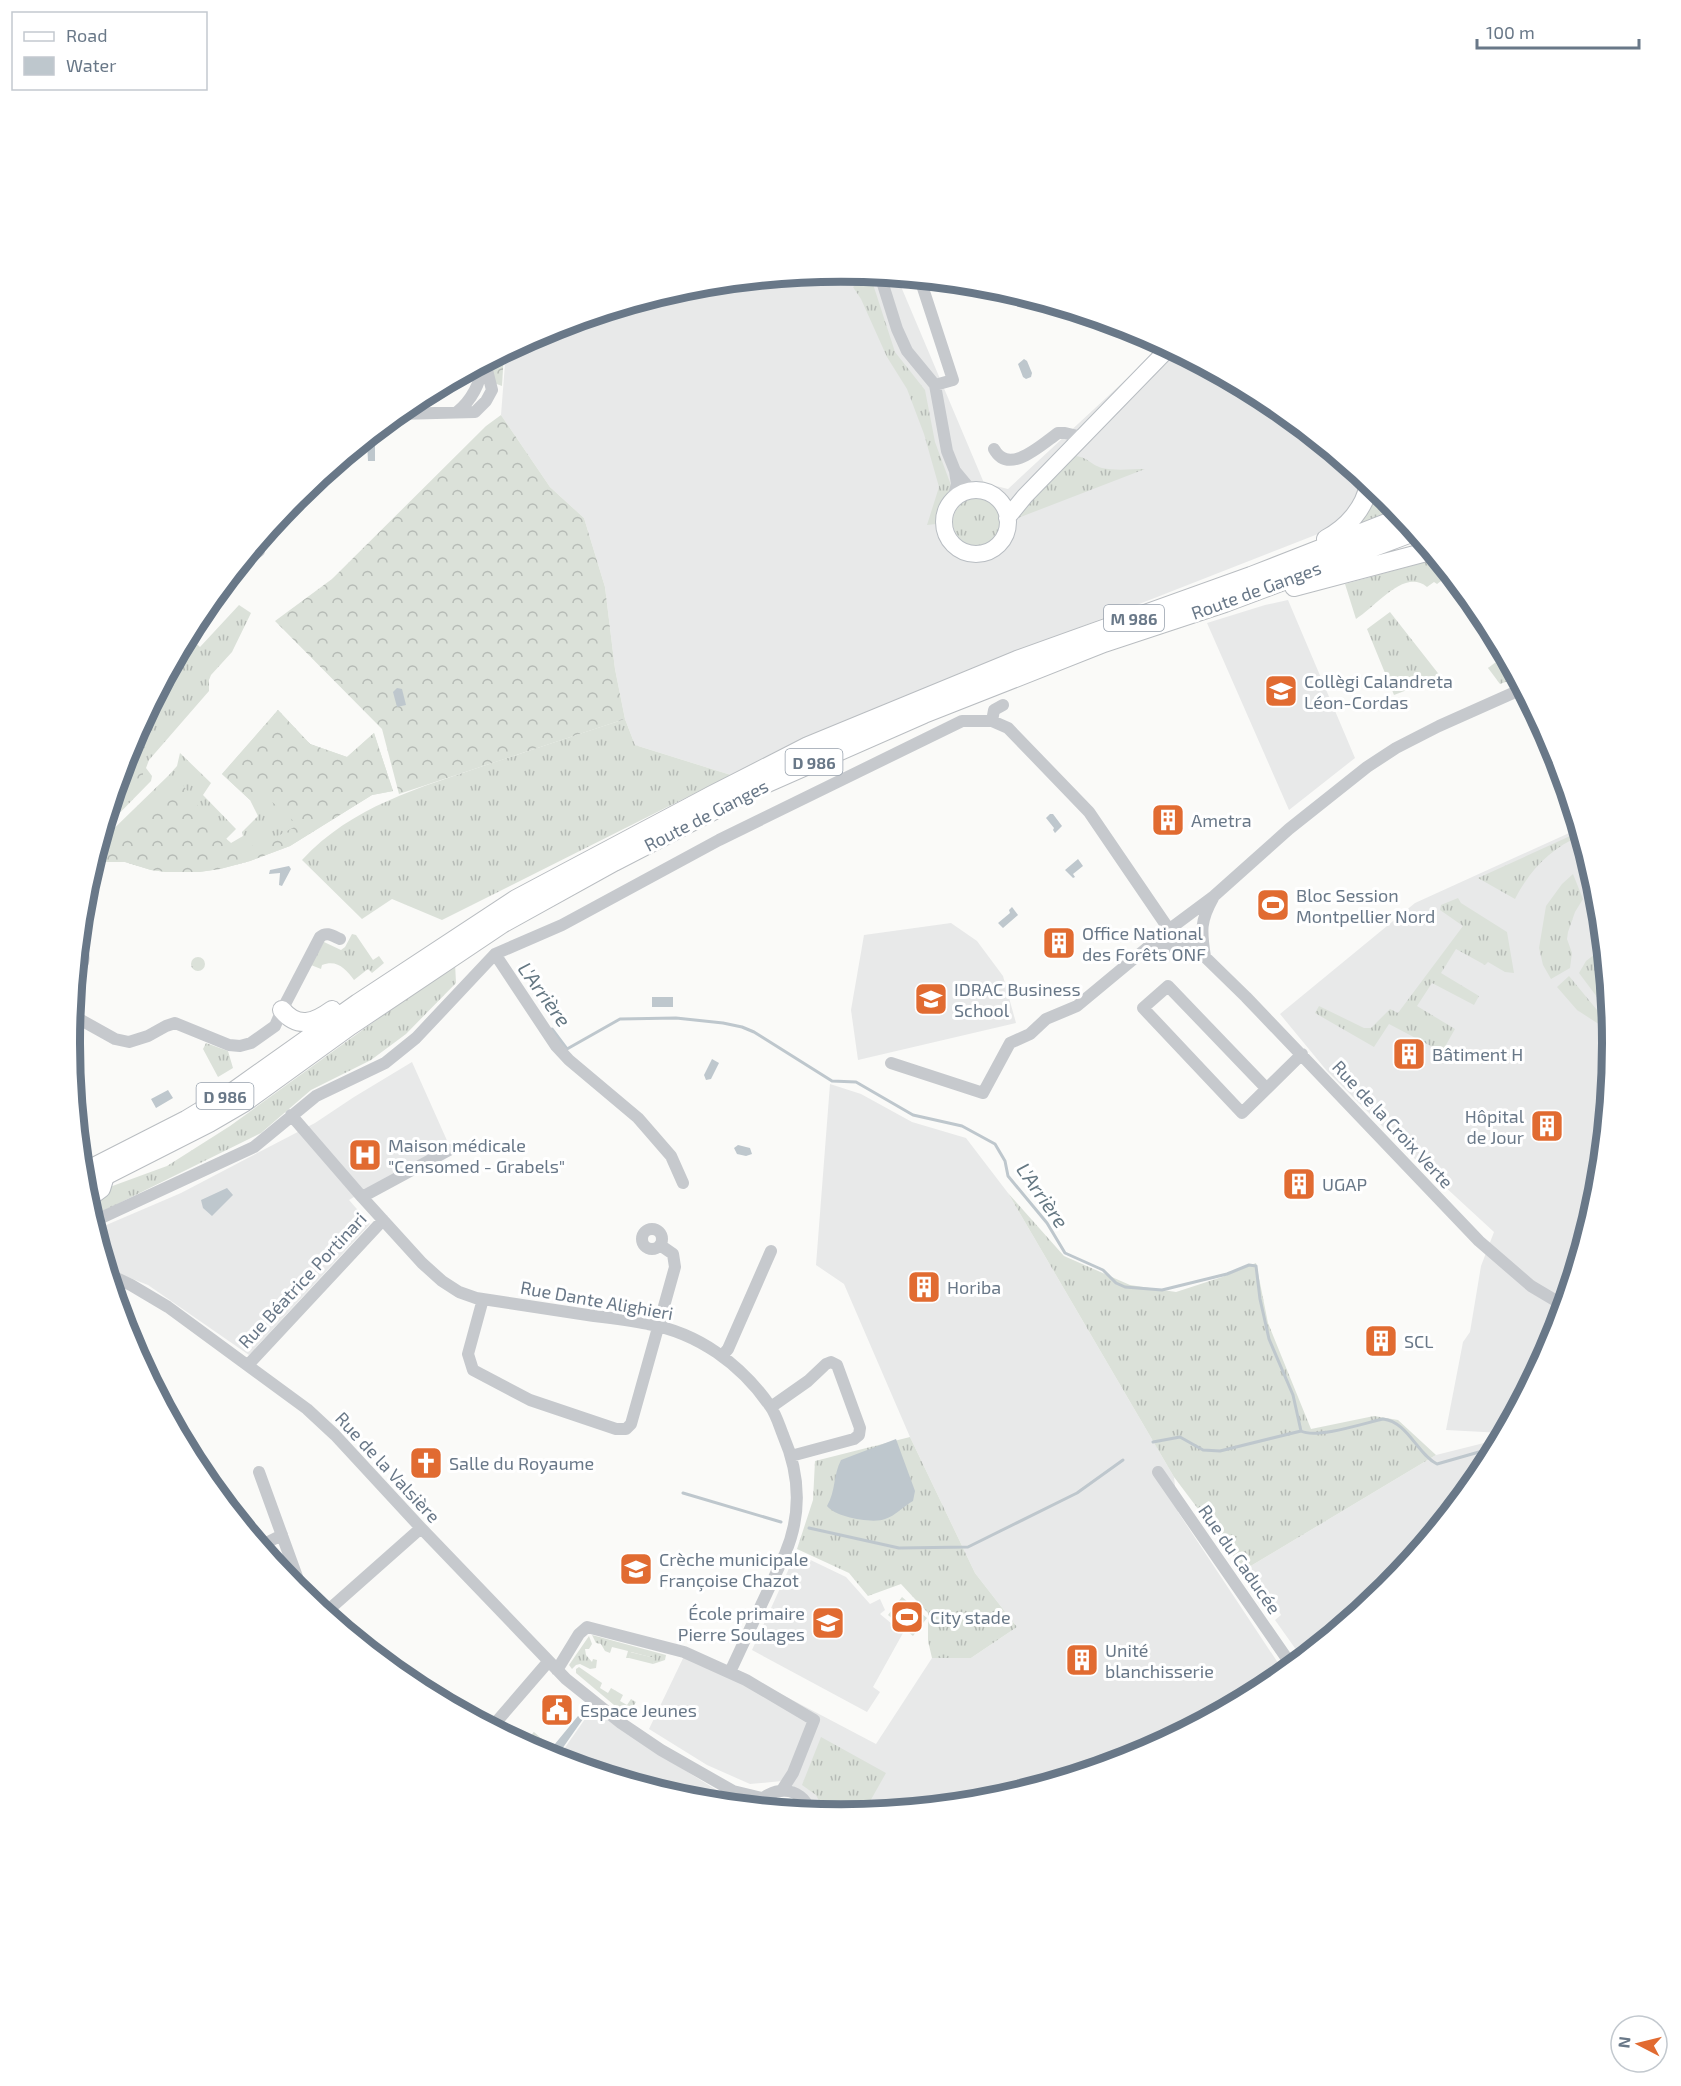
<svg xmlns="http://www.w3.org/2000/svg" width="1681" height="2086" font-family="'Exo 2',sans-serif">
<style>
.built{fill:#e8e9e9}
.grass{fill:url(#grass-tufts)}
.forest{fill:url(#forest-crowns)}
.garden{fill:url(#garden-furrows)}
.pitch{fill:#dbe1d9}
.water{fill:#bec7cd}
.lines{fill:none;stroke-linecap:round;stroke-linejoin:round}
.stream{stroke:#bec7cd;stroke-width:3}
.secondary-casing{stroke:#b8bdc2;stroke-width:18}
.primary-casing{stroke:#b9bdc1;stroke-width:20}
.street{stroke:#c6c9cd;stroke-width:12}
.secondary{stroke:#fff;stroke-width:16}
.primary{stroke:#fff;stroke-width:18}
.labels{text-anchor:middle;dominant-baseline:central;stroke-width:6;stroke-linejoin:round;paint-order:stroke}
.shield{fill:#fff;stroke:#96a0ac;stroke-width:1.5}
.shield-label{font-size:16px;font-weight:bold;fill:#697888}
.street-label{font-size:18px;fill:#697888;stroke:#fff}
.poi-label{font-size:18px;fill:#697888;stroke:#fff;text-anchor:start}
.water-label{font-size:20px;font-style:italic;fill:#657883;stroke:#fff}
.rim{fill:none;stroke:#697888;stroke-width:8}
</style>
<defs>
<pattern id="grass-tufts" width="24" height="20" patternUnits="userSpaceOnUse" patternTransform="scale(1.5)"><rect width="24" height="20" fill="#dbe1d9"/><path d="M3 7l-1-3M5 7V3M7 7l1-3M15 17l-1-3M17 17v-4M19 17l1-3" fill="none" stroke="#b6bbb6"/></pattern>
<pattern id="forest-crowns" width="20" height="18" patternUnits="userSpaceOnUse" patternTransform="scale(1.5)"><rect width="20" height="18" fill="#dbe1d9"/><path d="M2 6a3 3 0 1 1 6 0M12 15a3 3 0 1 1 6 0" fill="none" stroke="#b6bbb6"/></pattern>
<pattern id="garden-furrows" width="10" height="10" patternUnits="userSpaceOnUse" patternTransform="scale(1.5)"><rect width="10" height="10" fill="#dbe1d9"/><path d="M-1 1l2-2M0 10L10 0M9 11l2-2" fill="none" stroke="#b6bbb6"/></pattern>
</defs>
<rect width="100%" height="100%" fill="#fafaf8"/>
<path class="built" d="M841,272l56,5 87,206 24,6 155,-144 106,57 93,76 -4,19 -22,30 -299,117 -306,131 -96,-30 -10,-26 -10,-50 -10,-82 -21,-69 -34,-31 -49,-72 5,-64 40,-21 144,-44z
M1288,600l67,158 -66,52 -82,-187 58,-18z
M1578,829l19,64 15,150 -15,151 -44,145 -50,94 -57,-3 17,-88 7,-10 11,-66 13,-34 -77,-71 -90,-90 -47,-57 135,-111z
M951,923l26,18 26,35 13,47 -158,37 -7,-50 13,-75z
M412,1062l37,83 -80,43 -20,12 21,24 -121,131 -101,-70 -41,-16 -11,-35 1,-5 84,-36 134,-70 39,-26z
M830,1084l31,10 51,28 54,16 42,55 166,284 4,35 106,160 -15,13 -134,71 -144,44 -151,14 -20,-2 -17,-21 -21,-10 -32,3 -43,-19 -58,-36 38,-79 60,26 129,68 56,-86h39l46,-31 -42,-54 -65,-136 -66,-153 -28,-19z
M1500,1439l-18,33 -96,117 -84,69 -27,-38 6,-5 -5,-10 -7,4 -25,-39 192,-115z
M796,1553l50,24 24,27 10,-5 5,11 -5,4 23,19 -30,54 7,5 -13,20 -115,-62z
M592,1709l70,47 77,48 -49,-4 -133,-41z"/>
<path class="grass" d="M863,279l9,2 23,71 30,38 10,52 17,46 -12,19 -4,17 -9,1 12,-38 -15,-53 -17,-45 -20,-32 -26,-58 -8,-12z
M1072,456c16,0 17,8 30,12 13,3 30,1 43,1l-127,49 2,-5z
M1373,487l13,11 12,14 -44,16z
M953 522a24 24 0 1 1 48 0a24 24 0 1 1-48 0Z
M1436,559l13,16 -12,9 -3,-2 -7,5c-23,-19 -51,20 -71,32l-11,-35z
M239,605l12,8 -19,39 -21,23 -2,5v11l-60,69 -3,8 6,8 -1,5 -49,50 26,-84 60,-111 12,11z
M1390,612l51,65 -47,18 -27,-66z
M1504,656l12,22 -16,6 -12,-16z
M278,710l32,34 37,13 27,-24 19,58 -21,4 -82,51 -40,15 -30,8 -21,3h-33l-15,-2 -26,-8h-29l-1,-6 3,-12 71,-69 8,-9 3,-13 31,30 -8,12 33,34 -10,10 5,4 12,-7 -1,-4 16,-16 -8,-16 -28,-26z
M625,719l10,26 96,30 -289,145 -50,-21 -30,20 -60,-59c50,-54 117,-72 184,-95 46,-15 93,-31 139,-46z
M1579,832l1,4c-29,12 -51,35 -65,63l-37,-21z
M1589,866l8,27v2h-3l-13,-26z
M1573,874l10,25 -8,13 -7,20 -1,7 5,14 -2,15 -19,11 -8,-14 -4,-17 7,-42 16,-22z
M1458,898l3,5 46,29 7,41 -9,-1 -17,-10 -3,3 -29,-16 -15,24 38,23 -5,9 -42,-22 -15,23 38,23 -13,23 -53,-28 -15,23 -59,-34 4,-7 45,22h7l19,-19 8,4 65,-87 -23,-16 1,-5z
M352,934l4,1 17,25 6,-4 5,7 -12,10 -4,-4 -14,11c-8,-11 -17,-21 -32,-15l-1,4 -10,-4 13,-23 17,8 4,-3z
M1603,948l1,14 -4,22 7,12 2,13h-3l-27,-36 7,-12z
M191 964a7 7 0 1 1 14 0a7 7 0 1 1-14 0Z
M455,963l1,20 -50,51 -35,26 -60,30 -50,43 -170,84 -3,-8 19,-21 60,-22 63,-40z
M1569,976l33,40h7l2,16 -34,-22 -20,-23z
M206,1043l22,8 5,17 -15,9 -15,-28z
M1008,1193l56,63 66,29 46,7 46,-15 34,-14 12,60 43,106 63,-13 24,4 38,35 -192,115 -70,-93z
M910,1437l65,136 42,54 -46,31h-39l-4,-17v-28l-27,-29 -33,12 -19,-23 -52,-24 16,-49 2,-39z
M592,1635l74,20 -1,5 -12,4 1,-6 -23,-6 -2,6h-3l2,-7 -16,-4 -2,6 -5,-2 -4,-7 -5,-1z
M589,1636l3,8 -3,5h-4l1,6 6,7 1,-3 4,1 -1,8 -6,1 -10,-5 -4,1 -4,4 -3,-4z
M579,1667l23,16 -2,5 8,5 3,-5 12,7 -3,6 7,4 4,-6 5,3 -7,11 -15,-8 -38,-32v-4z
M821,1737l65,36 -22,39 -24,2 -15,-1 -9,-18 -14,-10z"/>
<path class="forest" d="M504,352l-2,34 -8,-3 -5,-23z
M501,415l49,72 34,31 21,69 10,82 10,50 -226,75 -17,-65 -107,-108 57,-42 154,-153z
M188,636l11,11 -17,14 -7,-1z
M278,710l32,34 37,13 27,-24 19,58 -21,4 -82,51 -40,15 -30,8 -21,3h-33l-15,-2 -26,-8h-24l-4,-11 83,-70 31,43 28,27 37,-14 22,-12 -37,-33 -11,8 -28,-26z
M146,744l-3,8v25l-27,9 13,-41z"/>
<path class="garden" d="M1267,677l6,1 3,7h5l2,5 -6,7 -3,-4 -5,-1 -5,-11z
M534,1732l10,9 -8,10 -11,-8z"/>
<path class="pitch" d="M902,1597l25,21 -14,18 -25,-21z
M630,1652l25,6 -2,6 -24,-6z"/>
<path class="water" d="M1024,359l3,2 5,12 -1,4 -5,2 -3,-2 -5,-13z
M367,443h8v18h-7z
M397,688l5,1 4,16 -9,2 -4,-15z
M1050,814h3l9,12 -7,7 -2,-3 1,-2 -8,-10z
M1078,859l5,7 -10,8 2,3 -2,1 -8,-8z
M289,866l2,3 -9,17 -3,-1 1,-12 -11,1 1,-4z
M1012,907l6,8 -15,13 -5,-5 12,-10 -1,-3z
M652,997h21v10h-21z
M712,1059l7,4 -8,16 -5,1 -2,-5z
M168,1090l5,8 -17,10 -5,-9z
M738,1145l12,3 2,6 -6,2 -9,-2 -3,-6z
M227,1188l6,7 -21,21 -9,-8 -2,-8z
M896,1439l19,52 -2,10c-9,5 -18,15 -28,18 -12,5 -50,-2 -58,-13 9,-15 6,-31 14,-46z
M578,1716l5,3 -28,40 -10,-3z"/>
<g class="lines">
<path class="stream" d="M552,1029l15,20 53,-30 56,-1 47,5 19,4 12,5 78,49 24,1 57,33 49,11 33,18 10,17 3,15 39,47 18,30 38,17 13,13 9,4 37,3 65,-16 22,-9 7,1 4,33 9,40 24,56 8,36
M1153,1442l27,-5 23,13 17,1 81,-20c16,8 64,-8 82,-12 25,3 34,35 54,45l42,-12 14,-2
M683,1493l98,29
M809,1528l90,20 69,-1 109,-54 46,-33"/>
<g class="secondary-casing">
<path id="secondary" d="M944 522a32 32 0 1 1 64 0a32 32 0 1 1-64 0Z
M1007,518l18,-22 144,-148
M86,1201l16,-12 4,-13"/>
</g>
<g class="primary-casing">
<path id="primary" d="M1326,539c21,-11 39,-31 43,-55
M1294,587l136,-36
M282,1010c16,19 32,13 50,0
M82,1173l104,-53 48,-29 124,-88 158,-104 196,-104 96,-49 209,-86 234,-84 151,-59
M83,1187l126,-64 36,-21 105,-76 152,-102 112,-62 151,-78 159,-70 180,-71 121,-40 189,-71"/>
</g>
<path class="street" d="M880,275l17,54 10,22 28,34 12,66 8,20 2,13 -4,15
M920,279l33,101 -18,5
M457,412c13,-10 26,-31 24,-48
M397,414l78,-2 11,-11 6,-11 -7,-28
M994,449c15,27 47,-4 64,-16h7l17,4
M956,472l15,18
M240,565l19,-14 1,-11
M992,721l2,-11 9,-5
M495,954l61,92 13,14 69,58 33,38 12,27
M1149,954l7,-6 33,-4
M1205,957c-4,-26 -5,-36 8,-59
M75,978c7,-11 13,-21 4,-31
M72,1015l43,24 14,3 19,-6 18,-10 9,-3 54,22 11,1 11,-3 24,-17 7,-16 38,-73c7,-6 13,-1 20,2
M891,1063l92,30 27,-50 20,-9 16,-15 31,-13 94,-78 43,-32 75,-67 78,-62 29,-19 43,-22 83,-37
M1266,1088l-98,-102 -25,22 99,105 60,-59
M291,1115l71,82 60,66 20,18 17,11 17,6c39,6 78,12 118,18 18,2 36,4 54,8 50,9 93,40 122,82 6,8 9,19 13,29 17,39 19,79 2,119l-55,118
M362,1197l87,-47
M92,1219l11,-2 151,-70 62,-51 69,-33 31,-25 79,-84 67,-29 157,-85 243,-119h30l16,7 81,84 77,113 39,32 41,40 233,244 52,45 32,19
M642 1239a10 10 0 1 1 20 0a10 10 0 1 1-20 0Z
M108,1274l23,11 37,22 139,102 28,26 86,93 145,151 55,44 40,27 72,41 29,7
M483,1299l-15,55 5,16 57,30 86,29h10l5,-5 44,-157 -2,-13 -13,-9
M722,1356l6,-7 43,-98
M248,1365l135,-145
M771,1407l37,-26 18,-17 5,-2 6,3 23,63 -1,7 -5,4 -63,17
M259,1472l45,124
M1158,1472l134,194
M260,1546l22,-11
M325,1613l96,-85
M557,1670l22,-36 8,-7 97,25 62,28 68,40 -21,53 -11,17
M492,1727l56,-65
M755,1806c15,-20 46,-22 55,5"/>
<use href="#secondary" class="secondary"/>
<use href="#primary" class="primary"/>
</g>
<defs>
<g id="school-square" transform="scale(1.725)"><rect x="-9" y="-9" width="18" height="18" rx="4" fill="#e16b31" stroke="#fff"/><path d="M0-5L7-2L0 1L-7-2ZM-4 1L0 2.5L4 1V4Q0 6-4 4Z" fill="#fff"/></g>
<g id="building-square" transform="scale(1.725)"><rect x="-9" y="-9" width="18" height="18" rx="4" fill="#e16b31" stroke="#fff"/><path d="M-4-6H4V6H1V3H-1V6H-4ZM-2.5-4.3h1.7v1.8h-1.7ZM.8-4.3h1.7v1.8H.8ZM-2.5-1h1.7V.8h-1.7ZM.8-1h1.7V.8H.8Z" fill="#fff"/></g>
<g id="stadium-square" transform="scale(1.725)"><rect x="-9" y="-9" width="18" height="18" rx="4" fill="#e16b31" stroke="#fff"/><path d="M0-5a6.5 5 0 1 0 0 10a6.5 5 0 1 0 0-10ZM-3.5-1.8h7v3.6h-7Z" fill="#fff"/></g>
<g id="university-square" transform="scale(1.725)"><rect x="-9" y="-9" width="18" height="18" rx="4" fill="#e16b31" stroke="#fff"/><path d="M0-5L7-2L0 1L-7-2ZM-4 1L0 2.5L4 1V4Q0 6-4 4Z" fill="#fff"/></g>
<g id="hospital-square" transform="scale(1.725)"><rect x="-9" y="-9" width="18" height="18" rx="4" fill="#e16b31" stroke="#fff"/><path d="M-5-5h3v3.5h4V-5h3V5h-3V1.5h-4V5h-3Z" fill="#fff"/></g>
<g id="church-square" transform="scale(1.725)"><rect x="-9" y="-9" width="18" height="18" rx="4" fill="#e16b31" stroke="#fff"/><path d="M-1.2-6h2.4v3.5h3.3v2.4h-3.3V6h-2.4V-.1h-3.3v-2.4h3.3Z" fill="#fff"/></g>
<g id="civic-square" transform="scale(1.725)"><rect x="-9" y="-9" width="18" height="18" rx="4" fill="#e16b31" stroke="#fff"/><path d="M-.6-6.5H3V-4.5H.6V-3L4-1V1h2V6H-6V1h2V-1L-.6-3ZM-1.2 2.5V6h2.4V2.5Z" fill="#fff"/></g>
</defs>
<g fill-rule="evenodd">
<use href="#school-square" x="1281" y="691"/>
<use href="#building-square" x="1168" y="820"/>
<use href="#stadium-square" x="1273" y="905"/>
<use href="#building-square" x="1059" y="943"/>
<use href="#university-square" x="931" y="999"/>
<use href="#building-square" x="1409" y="1054"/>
<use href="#building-square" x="1547" y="1126"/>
<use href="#hospital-square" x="365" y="1155"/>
<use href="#building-square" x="1299" y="1184"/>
<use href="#building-square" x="924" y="1287"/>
<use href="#building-square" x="1381" y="1341"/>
<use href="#church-square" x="426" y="1463"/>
<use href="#school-square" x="636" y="1569"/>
<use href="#stadium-square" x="907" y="1617"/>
<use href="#school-square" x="828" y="1623"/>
<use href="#building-square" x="1082" y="1660"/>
<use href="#civic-square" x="557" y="1710"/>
</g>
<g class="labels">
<g class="shield">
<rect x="1104" y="605" width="60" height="26" rx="4.5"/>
<rect x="785.5" y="749" width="57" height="26" rx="4.5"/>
<rect x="196.5" y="1083" width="57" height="26" rx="4.5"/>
</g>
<g class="shield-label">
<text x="1134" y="618">M 986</text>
<text x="814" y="762">D 986</text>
<text x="225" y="1096">D 986</text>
</g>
<g class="street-label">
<text transform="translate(1256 590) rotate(-20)">Route de Ganges</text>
<text transform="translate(706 815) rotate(-27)">Route de Ganges</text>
<text transform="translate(1393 1124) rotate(47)">Rue de la Croix Verte</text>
<text transform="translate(302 1280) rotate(-47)">Rue Béatrice Portinari</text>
<text transform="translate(597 1300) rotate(10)">Rue Dante Alighieri</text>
<text transform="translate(388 1467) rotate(47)">Rue de la Valsière</text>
<text transform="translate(1240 1559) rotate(55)">Rue du Caducée</text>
</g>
<g class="poi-label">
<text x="1304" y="681">Collègi Calandreta<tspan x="1304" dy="21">Léon-Cordas</tspan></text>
<text x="1191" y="820">Ametra</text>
<text x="1296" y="895">Bloc Session<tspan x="1296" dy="21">Montpellier Nord</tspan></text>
<text x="1082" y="933">Office National<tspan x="1082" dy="21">des Forêts ONF</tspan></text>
<text x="954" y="989">IDRAC Business<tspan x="954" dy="21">School</tspan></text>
<text x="1432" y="1054">Bâtiment H</text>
<text x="1524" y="1116" text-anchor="end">Hôpital<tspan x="1524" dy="21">de Jour</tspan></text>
<text x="388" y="1145">Maison médicale<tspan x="388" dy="21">"Censomed - Grabels"</tspan></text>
<text x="1322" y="1184">UGAP</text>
<text x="947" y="1287">Horiba</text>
<text x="1404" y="1341">SCL</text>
<text x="449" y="1463">Salle du Royaume</text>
<text x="659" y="1559">Crèche municipale<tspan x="659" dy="21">Françoise Chazot</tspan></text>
<text x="805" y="1613" text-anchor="end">École primaire<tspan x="805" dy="21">Pierre Soulages</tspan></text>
<text x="930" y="1617">City stade</text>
<text x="1105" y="1650">Unité<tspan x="1105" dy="21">blanchisserie</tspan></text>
<text x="580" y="1710">Espace Jeunes</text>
</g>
<g class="water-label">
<text transform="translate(545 994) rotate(54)">L'Arrière</text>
<text transform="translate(1043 1195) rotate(55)">L'Arrière</text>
</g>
</g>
<path d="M0 0H1681V2086H0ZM80 1043a761 761 0 1 1 1522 0a761 761 0 1 1-1522 0Z" fill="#fff" fill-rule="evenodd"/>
<path class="rim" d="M80 1043a761 761 0 1 1 1522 0a761 761 0 1 1-1522 0Z"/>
<rect x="12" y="12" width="195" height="78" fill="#ffffff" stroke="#c3c9cf" stroke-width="1.5"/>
<rect x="24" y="32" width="30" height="9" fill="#ffffff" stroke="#c3c9cf" stroke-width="1.5"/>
<text x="66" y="42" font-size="18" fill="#697888">Road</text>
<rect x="24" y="57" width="30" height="18" fill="#bec7cd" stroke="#c3c9cf" stroke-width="1.5"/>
<text x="66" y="72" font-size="18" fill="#697888">Water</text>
<g transform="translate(1639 2044) rotate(277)"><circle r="28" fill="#ffffff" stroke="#c3c9cf" stroke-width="1.5"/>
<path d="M0-4.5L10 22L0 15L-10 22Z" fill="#e16b31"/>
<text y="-9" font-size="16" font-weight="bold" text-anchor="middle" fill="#697888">N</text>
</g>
<path d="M1477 39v9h162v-9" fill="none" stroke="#697888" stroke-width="3"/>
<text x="1486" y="39" font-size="18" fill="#697888" stroke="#ffffff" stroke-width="4.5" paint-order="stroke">100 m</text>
</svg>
